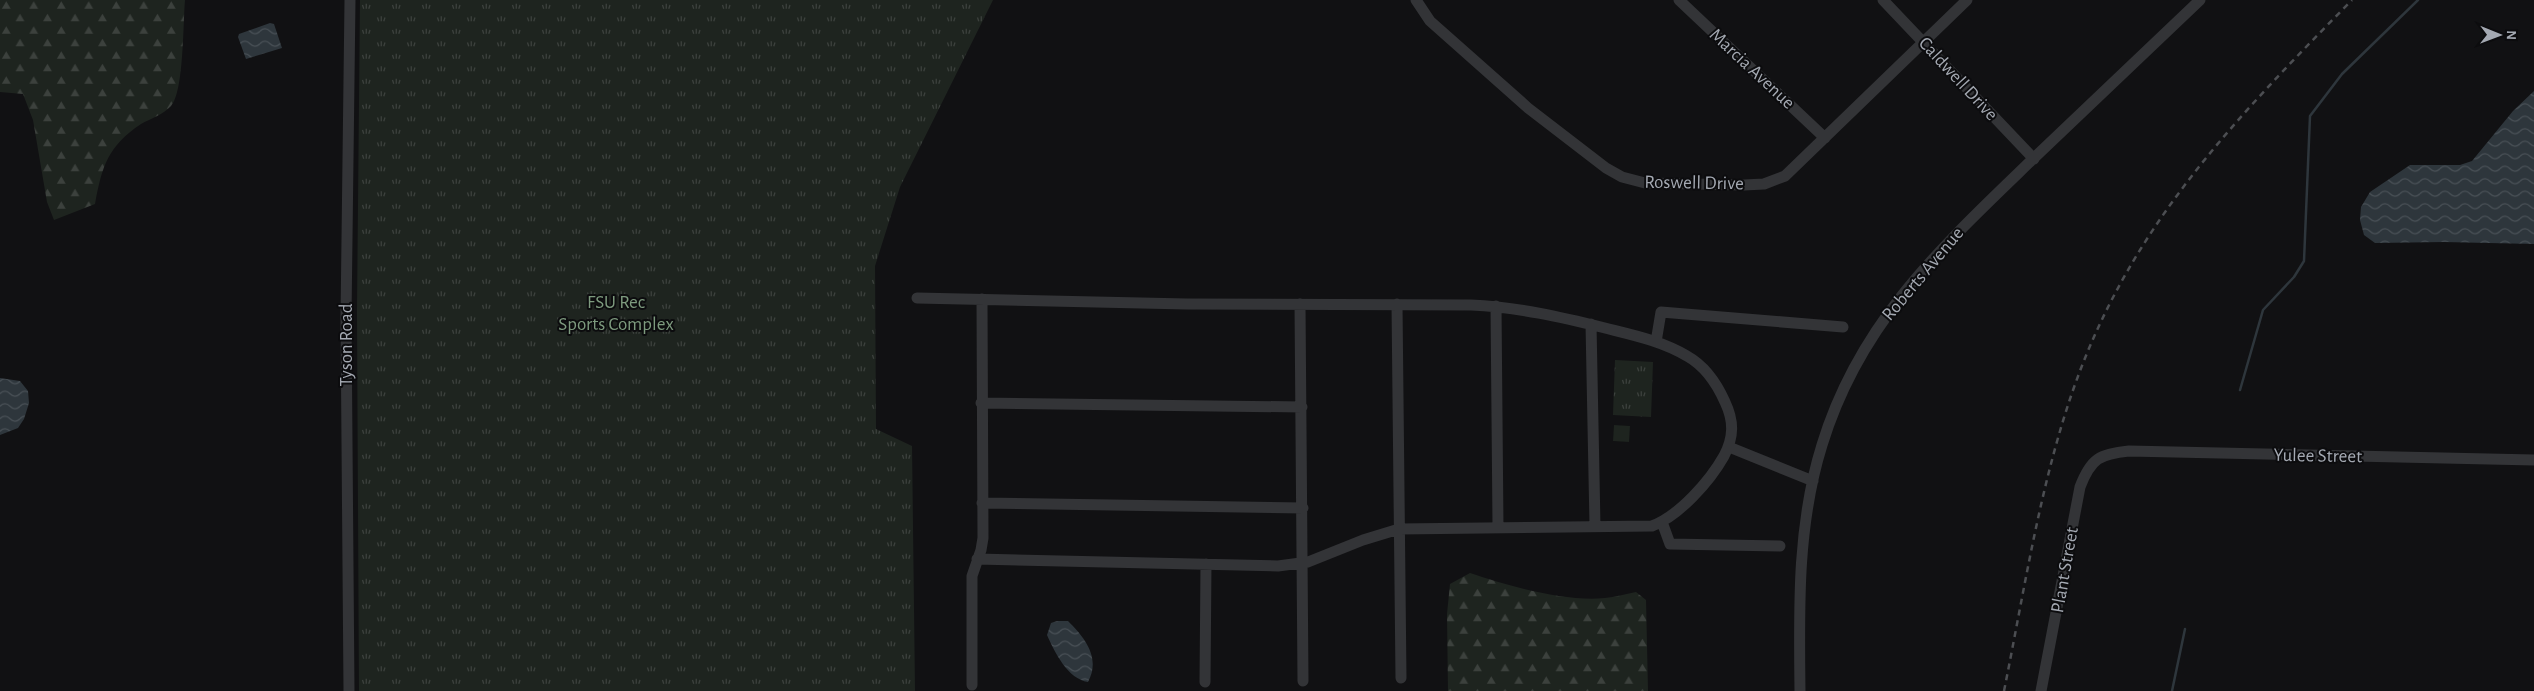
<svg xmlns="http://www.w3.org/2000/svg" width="2534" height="691" font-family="'Alegreya Sans',sans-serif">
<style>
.grass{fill:#1e241f}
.forest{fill:url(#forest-firs)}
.park{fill:url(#park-tufts)}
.water{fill:url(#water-waves)}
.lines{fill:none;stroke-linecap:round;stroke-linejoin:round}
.stream{stroke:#2e363c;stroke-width:2.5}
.minor{stroke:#333437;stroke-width:11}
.rail{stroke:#4c4e52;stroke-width:2.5;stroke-dasharray:6 5;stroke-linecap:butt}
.labels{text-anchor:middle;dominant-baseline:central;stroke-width:4;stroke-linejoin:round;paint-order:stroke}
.street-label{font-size:19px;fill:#a4a9b2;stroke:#0c0c0e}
.park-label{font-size:19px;fill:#7d9a7e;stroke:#0c0c0e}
</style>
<defs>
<pattern id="forest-firs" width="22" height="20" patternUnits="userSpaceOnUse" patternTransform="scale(1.25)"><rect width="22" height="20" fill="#1e241f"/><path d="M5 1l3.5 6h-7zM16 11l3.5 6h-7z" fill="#3c413d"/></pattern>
<pattern id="park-tufts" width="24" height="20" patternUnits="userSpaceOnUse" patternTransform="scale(1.25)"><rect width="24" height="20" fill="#1e241f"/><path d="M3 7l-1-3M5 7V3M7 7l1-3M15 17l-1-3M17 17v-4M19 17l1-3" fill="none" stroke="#3c413d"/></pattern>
<pattern id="water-waves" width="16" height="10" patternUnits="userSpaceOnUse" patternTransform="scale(1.25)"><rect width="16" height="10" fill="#2e363c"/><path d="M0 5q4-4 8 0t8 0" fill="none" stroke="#495056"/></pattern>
</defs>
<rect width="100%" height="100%" fill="#111113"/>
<path class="grass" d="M1614,425l16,1 -1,16 -16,-1z"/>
<path class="forest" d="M0,0h185c-2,22 -1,92 -14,106 -7,8 -21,13 -30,18 -33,22 -39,42 -46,80l-41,16 -7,-18 -14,-82 -10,-26 -23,-2z
M1470,573c38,13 95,29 135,25 10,-1 20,-4 31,-6l10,8 2,91h-200l-1,-77 3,-30z"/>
<path class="park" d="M360,0h633l-93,187 -25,79 1,163 36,17 3,245h-556l-2,-379z
M1615,360l38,2 -2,55 -38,-2z"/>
<path class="water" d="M270,23l4,1 8,24 -36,11 -8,-22 1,-3z
M2534,91v153l-90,-2 -69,1 -11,-8 -4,-15 1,-13 9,-15 40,-27h50l12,-4 41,-50z
M0,378l20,3 8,10 1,12 -5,16 -6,9 -18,7z
M1057,621h11c17,17 33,37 20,61 -20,-3 -33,-29 -41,-47l4,-12z"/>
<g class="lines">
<path class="stream" d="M2240,390l23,-80 31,-33 10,-16 6,-145 32,-42 76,-74
M2172,691l13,-62"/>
<path class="minor" d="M1416,0l14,21 98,87 78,60 16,9 23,6 99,2 20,-1 21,-8 182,-176
M1679,0l146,138
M1883,0l151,159
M917,298l270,6 284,1c46,2 90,12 134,23 28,7 57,13 82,28 18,10 30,28 38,46 9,19 9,35 -1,54 -14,25 -45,60 -72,70l-253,3 -36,11 -55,22 -30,4 -301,-7
M1300,304l3,377
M1397,304l4,374
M1496,306l2,221
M1591,324l4,202
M1656,342l5,-30 182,15
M981,403l321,4
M1729,447l84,34
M982,503l321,5
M1662,522l8,22 110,2
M1205,682l1,-118
M972,685v-109l9,-26 2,-12 -1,-239
M349,691l-3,-373 4,-318
M1800,691c-1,-83 -3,-166 22,-246 38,-125 123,-201 213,-288 55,-52 110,-105 165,-157
M2041,691l39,-204c11,-29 20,-33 49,-36l405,9"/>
<path class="rail" d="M2004,691c20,-99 35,-200 67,-295 56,-166 161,-274 281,-396"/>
</g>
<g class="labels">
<g class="street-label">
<text transform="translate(1752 69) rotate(43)">Marcia Avenue</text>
<text transform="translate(1958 79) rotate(47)">Caldwell Drive</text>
<text transform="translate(1694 183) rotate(1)">Roswell Drive</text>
<text transform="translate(1923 274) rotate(-50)">Roberts Avenue</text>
<text transform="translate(346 345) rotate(-90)">Tyson Road</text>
<text transform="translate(2318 456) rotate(1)">Yulee Street</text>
<text transform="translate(2065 570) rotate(-80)">Plant Street</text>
</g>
<g class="park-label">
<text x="616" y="302">FSU Rec<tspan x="616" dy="22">Sports Complex</tspan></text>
</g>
</g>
<g transform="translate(2499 35) rotate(91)" stroke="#0c0c0e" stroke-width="4" paint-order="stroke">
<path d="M0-4L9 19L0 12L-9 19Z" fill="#a4a9b2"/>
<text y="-8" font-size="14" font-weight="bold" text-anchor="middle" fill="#a4a9b2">N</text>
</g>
</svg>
